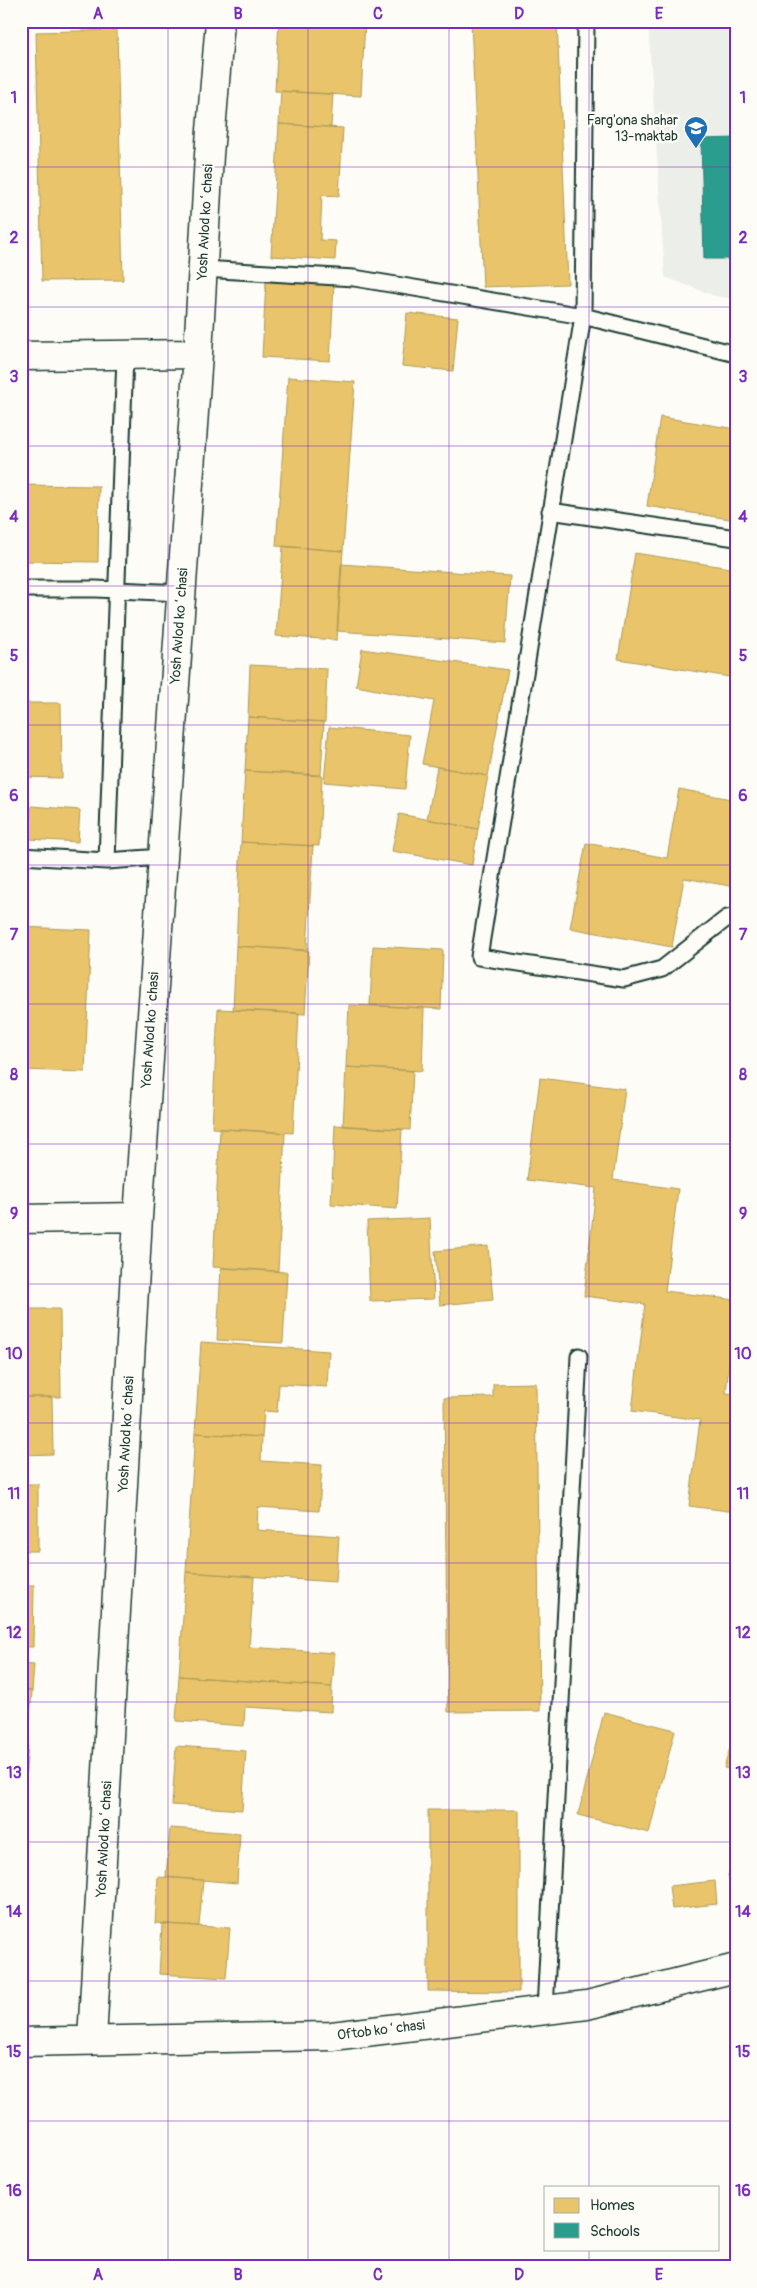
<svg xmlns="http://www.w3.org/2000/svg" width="757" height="2288" font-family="Pangolin,sans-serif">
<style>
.built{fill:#eceee9}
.homes{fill:#e9c46a;stroke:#ac9c5a}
.schools{fill:#2a9d8f;stroke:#278074}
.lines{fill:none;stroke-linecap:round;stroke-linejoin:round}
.service-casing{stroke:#1f3d34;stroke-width:19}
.minor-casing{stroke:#1f3d34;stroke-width:31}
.service{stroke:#fdfcf7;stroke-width:15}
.minor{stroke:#fdfcf7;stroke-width:28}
.grid{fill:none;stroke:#7b2cbf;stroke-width:1;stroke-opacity:0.55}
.labels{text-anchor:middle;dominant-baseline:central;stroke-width:5;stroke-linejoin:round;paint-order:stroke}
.poi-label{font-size:14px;fill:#1f3d34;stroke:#fdfcf7;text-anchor:end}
.street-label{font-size:14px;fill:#1f3d34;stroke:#fdfcf7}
.neatline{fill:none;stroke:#7b2cbf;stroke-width:2}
.grid-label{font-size:16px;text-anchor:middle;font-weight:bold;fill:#7b2cbf}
</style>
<rect width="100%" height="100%" fill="#fdfcf7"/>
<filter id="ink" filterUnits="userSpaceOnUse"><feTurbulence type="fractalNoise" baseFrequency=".02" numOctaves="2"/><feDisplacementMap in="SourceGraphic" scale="10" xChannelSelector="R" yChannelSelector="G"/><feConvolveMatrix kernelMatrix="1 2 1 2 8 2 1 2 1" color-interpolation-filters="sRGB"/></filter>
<g filter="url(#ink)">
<path class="built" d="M648,21h88v278l-21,-3 -50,-19z"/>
<path class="homes" d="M279,21h86l-4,75 -86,-5z
M471,21h86l11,263 -85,3z
M117,30l6,250 -81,1 -6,-249z
M281,91l52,3 -2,33 -52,-3z
M279,124l64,4 -4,68 -17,-1 -2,45 16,1 -1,19 -64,-4z
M266,281l68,3 -4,77 -68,-4z
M407,313l51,5 -5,53 -51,-5z
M288,377l67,5 -12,169 -67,-5z
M660,417l76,12v91l-89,-14z
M21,485l78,1 -1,76 -77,-1z
M283,546l60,5 -6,89 -61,-4z
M635,553l101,16v109l-118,-19z
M341,564l169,12 -5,67 -168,-12z
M362,649l146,21 -20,106 -66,-12 12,-63 -78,-15z
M250,665l77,4 -2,53 -77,-5z
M21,703h40l1,75 -41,-1z
M248,717l76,5 -3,53 -76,-4z
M329,727l81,8 -5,54 -81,-7z
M437,767l51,9 -10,53 -51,-10z
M245,771l77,5 -3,70 -78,-4z
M679,789l57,11v87l-52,-9 -12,69 -102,-19 16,-85 81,15z
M31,806l49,4 -2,32 -49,-3z
M399,814l79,15 -6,36 -80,-14z
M241,842l72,4 -6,104 -71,-4z
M21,927l70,3 -6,142 -64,-2z
M236,946l73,5 -4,63 -72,-4z
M373,946l70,4 -2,59 -71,-4z
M349,1005l75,3 -2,63 -76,-4z
M218,1009l81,4 -6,120 -81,-5z
M346,1067l67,4 -3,59 -67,-4z
M540,1078l85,11 -12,91 65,9 -13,102 71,9 -10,93 10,1v118l-47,-6 11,-86 -68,-9 13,-107 -61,-8 12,-108 -69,-8z
M335,1125l67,4 -5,80 -66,-5z
M220,1129l65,4 -7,138 -65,-4z
M430,1218l4,81 -64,2 -3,-80z
M488,1246l5,54 -53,5 -5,-54z
M221,1268l66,4 -4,71 -66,-3z
M21,1309h39l1,88h-40z
M201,1342l128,9 -2,36 -48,-3 -2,28 -13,-1 -2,26 -67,-4z
M536,1383l4,328 -92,1 -4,-314 49,-1v-13z
M21,1397h31l1,57 -32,1z
M195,1433l67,4 -1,24 61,4 -3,46 -61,-4 -1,23 82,6 -3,46 -150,-10z
M21,1484h17v67h-17z
M186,1572l68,5 -5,70 86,6 -3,34 -153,-11z
M21,1585h13l-1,62h-12z
M21,1664l13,1 -2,26 -11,-1z
M179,1676l153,11 -1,25 -86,-5 -1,19 -68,-5z
M21,1690l11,1 -9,117h-2z
M604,1712l71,18 -26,103 -71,-18z
M736,1728v43l-12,-3z
M176,1746l70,5 -4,59 -70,-5z
M21,1808h2l-2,31z
M428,1810h91v182l-91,-1z
M170,1828l70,5 -3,50 -71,-6z
M736,1873v29l-3,1 -5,-29z
M158,1877l45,3 -4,46 -44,-3z
M715,1881l2,23 -45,5 -3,-23z
M162,1924l68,4 -4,50 -67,-4z"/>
<path class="schools" d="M736,138v121h-32l-3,-120z"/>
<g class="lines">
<g class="service-casing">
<path id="service" d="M586,21l-3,295 -104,641 145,22 38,-10 65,-51 9,-2
M202,269l152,9 229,38 153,38
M550,511l186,27
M21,589h75l85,4
M21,856l86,5 55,-4
M107,861l18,-506
M545,2010l34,-654"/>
</g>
<g class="minor-casing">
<path id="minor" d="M21,356l177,-2
M21,1219l117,-2
M92,2040l46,-823 60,-863 11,-199 11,-134
M21,2042l311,-6 255,-31 149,-37"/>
</g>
<use href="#service" class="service"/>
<use href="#minor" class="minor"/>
</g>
</g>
<path class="grid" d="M168,21v2246M308,21v2246M449,21v2246M589,21v2166M21,167h715M21,307h715M21,446h715M21,586h715M21,725h715M21,865h715M21,1004h715M21,1144h715M21,1284h715M21,1423h715M21,1563h715M21,1702h715M21,1842h715M21,1981h715M21,2121h715M589,2249v18"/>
<defs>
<g id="school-pin" transform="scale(1.25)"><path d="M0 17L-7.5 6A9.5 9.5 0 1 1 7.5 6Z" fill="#1f6fb2" stroke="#fdfcf7"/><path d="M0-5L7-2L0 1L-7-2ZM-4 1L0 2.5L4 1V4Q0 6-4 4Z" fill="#fff"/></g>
</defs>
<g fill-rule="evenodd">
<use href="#school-pin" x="696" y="128"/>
</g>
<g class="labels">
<g class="poi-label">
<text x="678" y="120">Farg'ona shahar<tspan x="678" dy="16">13-maktab</tspan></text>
</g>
<g class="street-label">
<text transform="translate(205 222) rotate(-87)">Yosh Avlod koʻchasi</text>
<text transform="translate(179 626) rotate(-86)">Yosh Avlod koʻchasi</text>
<text transform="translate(150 1030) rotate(-86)">Yosh Avlod koʻchasi</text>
<text transform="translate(126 1434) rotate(-87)">Yosh Avlod koʻchasi</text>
<text transform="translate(104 1839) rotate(-87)">Yosh Avlod koʻchasi</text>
<text transform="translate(381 2030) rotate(-7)">Oftob koʻchasi</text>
</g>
</g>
<rect width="757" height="2288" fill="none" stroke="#fdfcf7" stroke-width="55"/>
<rect x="544" y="2186" width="175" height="65" fill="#fdfcf7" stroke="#a4b0a9"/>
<rect x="554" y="2198" width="25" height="15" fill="#e9c46a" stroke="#a4b0a9"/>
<text x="590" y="2210" font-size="15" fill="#1f3d34">Homes</text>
<rect x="554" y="2223" width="25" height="15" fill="#2a9d8f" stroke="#a4b0a9"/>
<text x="590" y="2236" font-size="15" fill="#1f3d34">Schools</text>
<rect x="28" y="28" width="702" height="2232" class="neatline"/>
<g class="grid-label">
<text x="98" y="19">A</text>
<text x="238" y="19">B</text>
<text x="378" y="19">C</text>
<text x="519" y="19">D</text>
<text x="659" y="19">E</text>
<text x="14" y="103">1</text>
<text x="743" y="103">1</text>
<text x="14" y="243">2</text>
<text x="743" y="243">2</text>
<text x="14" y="382">3</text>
<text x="743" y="382">3</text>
<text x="14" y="522">4</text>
<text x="743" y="522">4</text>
<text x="14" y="661">5</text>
<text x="743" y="661">5</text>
<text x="14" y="801">6</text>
<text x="743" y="801">6</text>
<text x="14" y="940">7</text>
<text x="743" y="940">7</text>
<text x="14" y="1080">8</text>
<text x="743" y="1080">8</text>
<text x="14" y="1219">9</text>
<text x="743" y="1219">9</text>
<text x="14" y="1359">10</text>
<text x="743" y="1359">10</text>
<text x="14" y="1499">11</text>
<text x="743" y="1499">11</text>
<text x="14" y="1638">12</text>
<text x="743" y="1638">12</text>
<text x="14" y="1778">13</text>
<text x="743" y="1778">13</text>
<text x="14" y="1917">14</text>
<text x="743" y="1917">14</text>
<text x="14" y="2057">15</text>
<text x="743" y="2057">15</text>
<text x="14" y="2196">16</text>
<text x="743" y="2196">16</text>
<text x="98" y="2280">A</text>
<text x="238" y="2280">B</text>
<text x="378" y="2280">C</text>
<text x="519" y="2280">D</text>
<text x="659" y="2280">E</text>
</g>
</svg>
